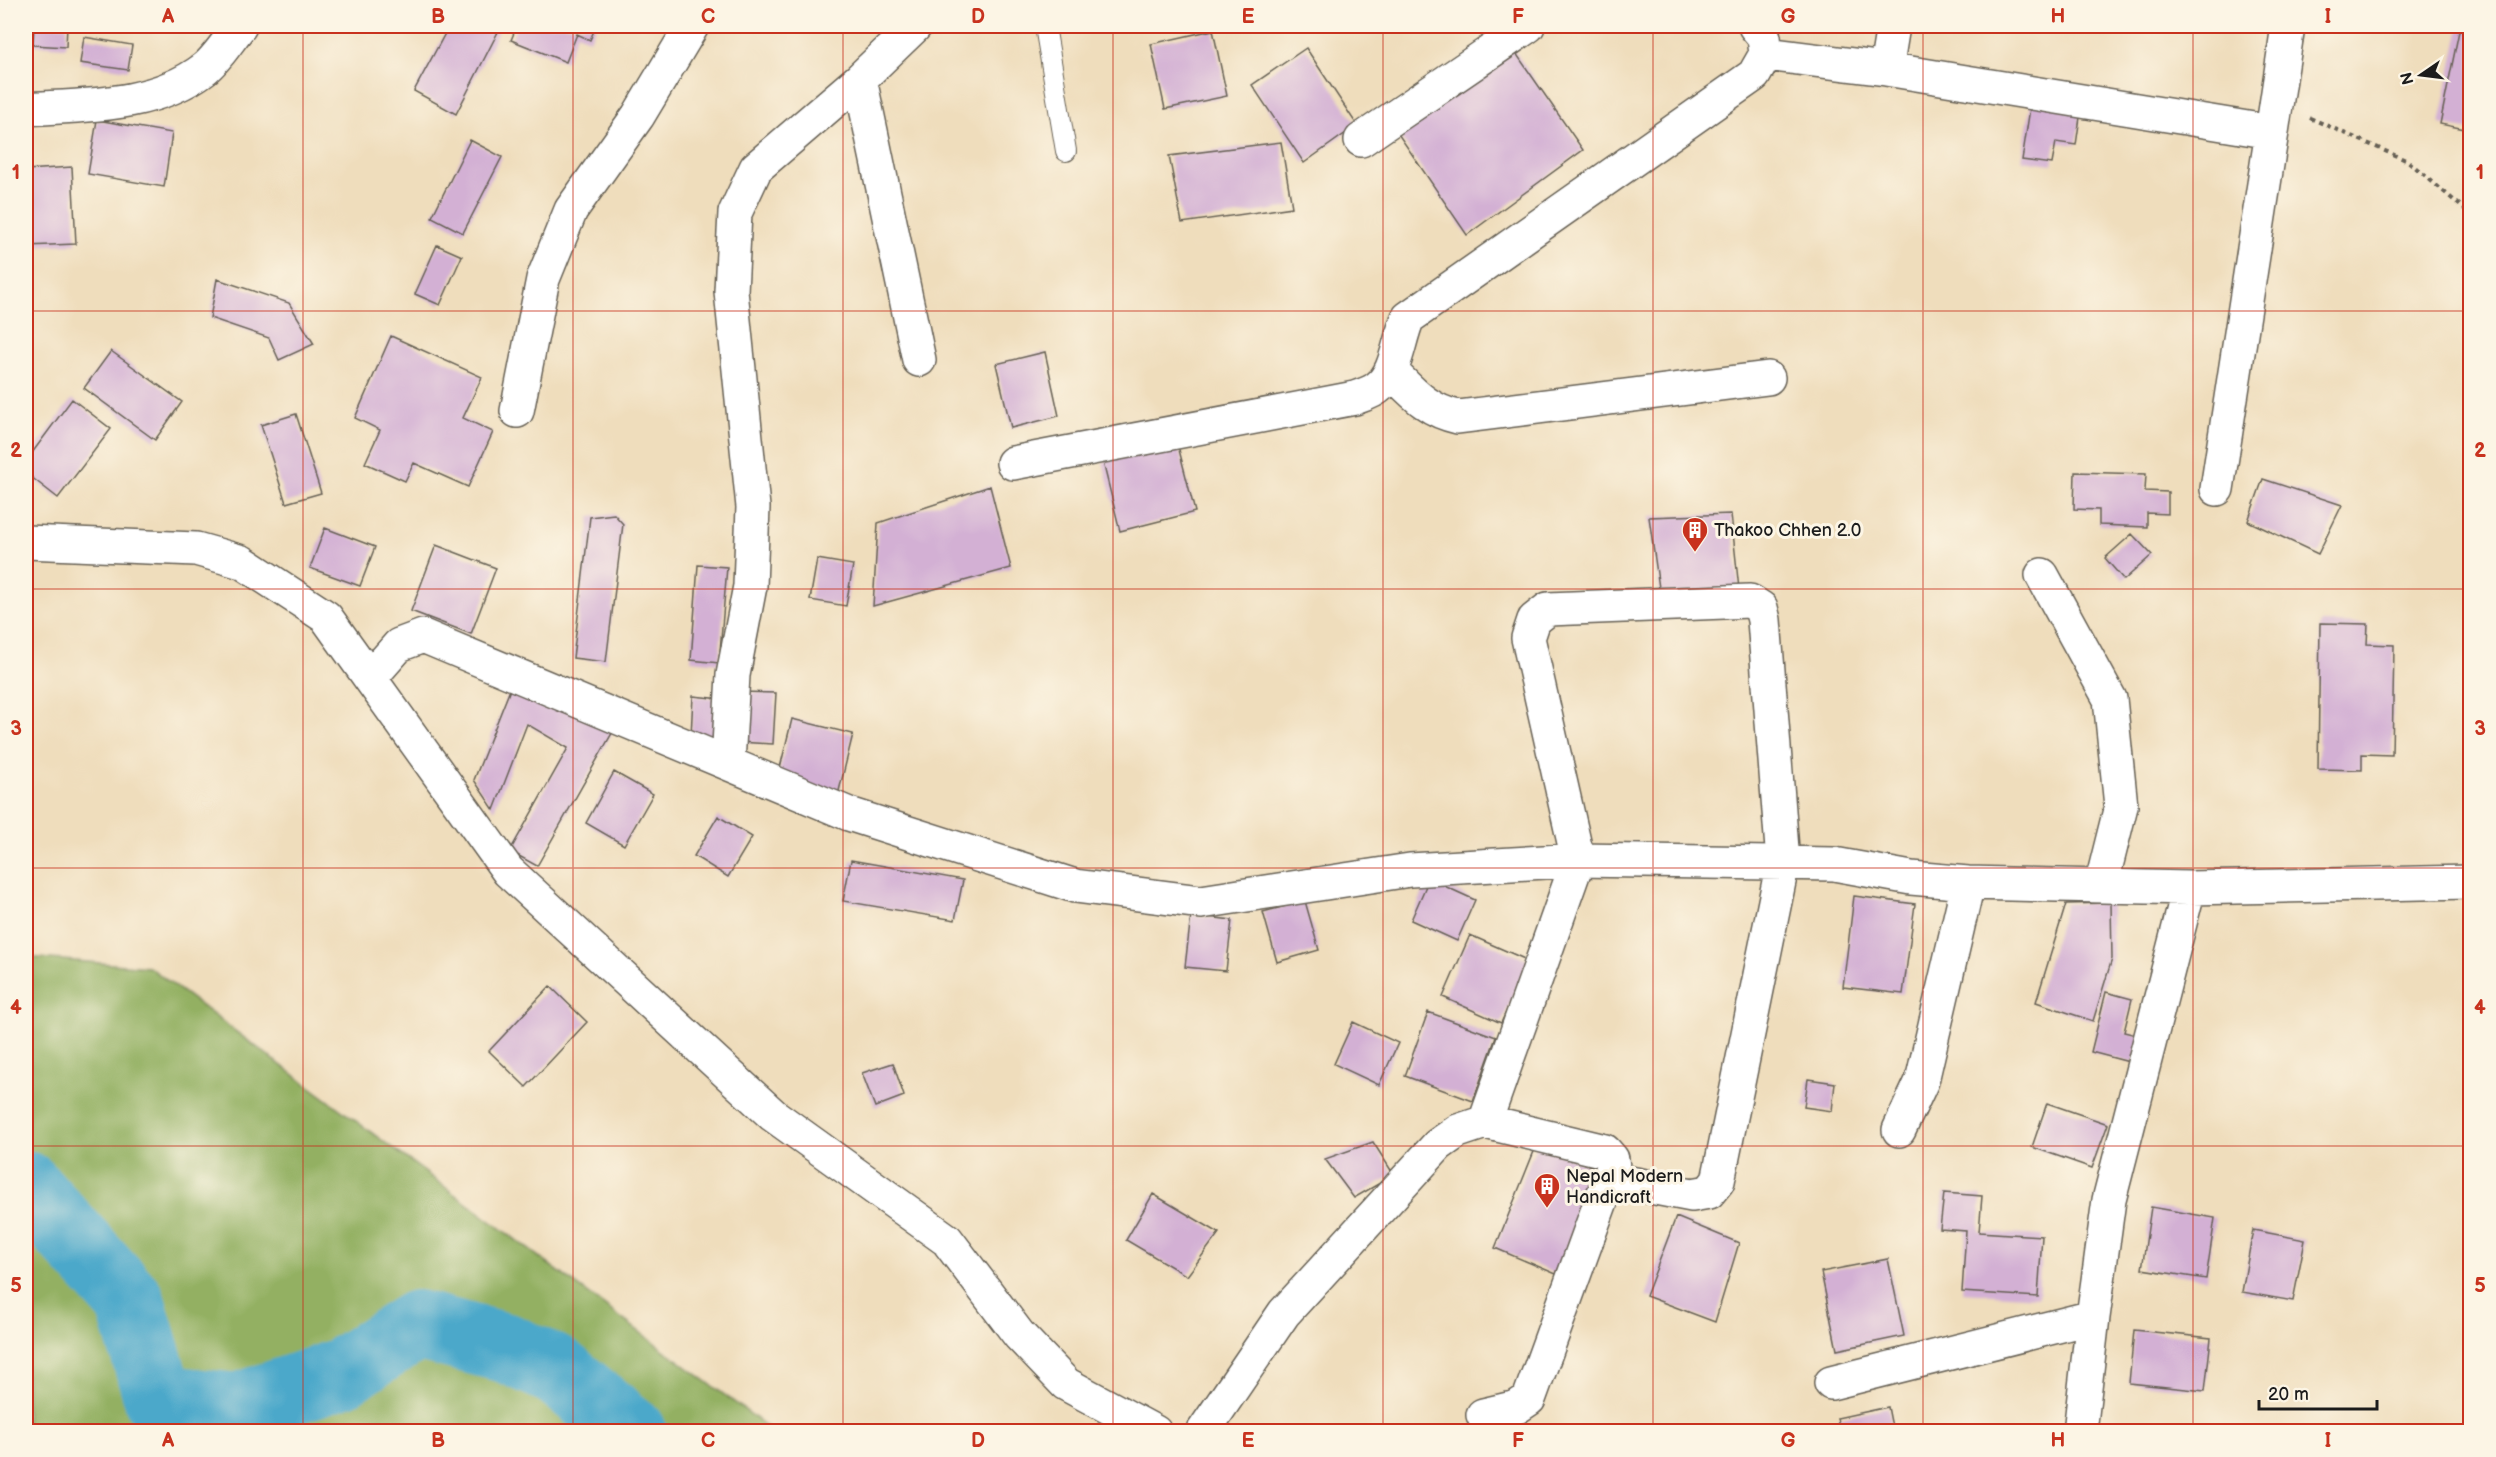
<svg xmlns="http://www.w3.org/2000/svg" width="2496" height="1457" font-family="'Balsamiq Sans',sans-serif">
<style>
.forest{fill:#93b062;stroke:#58663f;stroke-width:1.5}
.lines{fill:none;stroke-linecap:round;stroke-linejoin:round}
.river{stroke:#4ba8ca;stroke-width:70}
.building{fill:#d3b0d4}
.service-casing{stroke:#666054;stroke-width:22}
.minor-casing{stroke:#666054;stroke-width:36}
.path{stroke:#666054;stroke-width:4;stroke-dasharray:4.5 4.5;stroke-linecap:butt}
.service{stroke:#fff;stroke-width:20}
.minor{stroke:#fff;stroke-width:33}
.grid{fill:none;stroke:#c8321e;stroke-width:1.5;stroke-opacity:0.55}
.labels{text-anchor:middle;dominant-baseline:central;stroke-width:6;stroke-linejoin:round;paint-order:stroke}
.poi-label{font-size:18px;fill:#1c1c1c;stroke:#fcf5e5;text-anchor:start}
.neatline{fill:none;stroke:#c8321e;stroke-width:2}
.grid-label{font-size:20px;text-anchor:middle;font-weight:bold;fill:#c8321e}
</style>
<rect width="100%" height="100%" fill="#fcf5e5"/>
<filter id="ink" filterUnits="userSpaceOnUse"><feTurbulence type="fractalNoise" baseFrequency=".0167" numOctaves="2"/><feDisplacementMap in="SourceGraphic" scale="12" xChannelSelector="R" yChannelSelector="G"/><feConvolveMatrix kernelMatrix="1 2 1 2 8 2 1 2 1" color-interpolation-filters="sRGB"/></filter>
<filter id="wash" filterUnits="userSpaceOnUse"><feTurbulence type="fractalNoise" baseFrequency=".008" numOctaves="4" result="noise"/><feDisplacementMap in="SourceGraphic" scale="24" xChannelSelector="R" yChannelSelector="G"/><feGaussianBlur stdDeviation="1.35" result="paint"/><feColorMatrix in="noise" values="0 0 0 0 0 0 0 0 0 0 0 0 0 0 0 0 0 1.4 0 .05"/><feComposite in="paint" operator="in"/></filter>
<g filter="url(#wash)">
<rect width="100%" height="100%" fill="#efddbc"/>
<path class="forest" d="M26,957l123,10 624,464h-747z"/>
<g class="lines">
<path class="river" d="M26,1186l104,115 29,98 79,9 103,-35 76,-48 89,23 51,23 75,61"/>
</g>
<g id="blocks">
<path class="building" d="M34,26h33l-1,21 -33,-2z
M449,26h52l-45,88 -42,-23z
M517,26h79l-6,14 -13,-6 -11,28 -55,-22z
M2460,26h10v104l-30,-6z
M1213,30l14,66 -62,13 -14,-65z
M84,37l48,8 -4,25 -48,-7z
M1509,43l74,107 -116,85 -75,-110z
M1306,48l51,77 -53,38 -52,-78z
M2031,102l50,8 -5,35 -20,-3 -4,22 -30,-4z
M97,120l75,13 -8,54 -76,-13z
M470,140l32,17 -39,76 -31,-16z
M1281,142l11,65 -110,16 -13,-67z
M72,167l4,77 -50,2v-76z
M437,245l25,11 -22,49 -25,-11z
M217,279l72,24 25,41 -35,16 -10,-22 -59,-20z
M391,336l91,41 -19,41 30,14 -25,55 -54,-24 -9,18 -40,-18 15,-33 -25,-12z
M111,351l71,51 -27,38 -71,-52z
M1045,352l14,64 -48,12 -15,-64z
M72,399l39,30 -53,69 -32,-25v-12z
M296,414l25,79 -35,10 -25,-78z
M1177,442l18,70 -75,19 -17,-69z
M2075,472l71,2 -1,17 23,1v22l-21,-1v14l-48,-2v-15l-25,-1z
M2263,479l79,26 -24,49 -70,-33z
M990,486l21,82 -138,38 5,-83z
M614,514l9,10 -17,138 -33,-4 17,-141z
M1731,514l8,75 -79,6 -11,-78z
M325,528l50,19 -15,39 -50,-18z
M2132,534l20,21 -28,25 -19,-22z
M436,545l60,23 -25,66 -60,-23z
M817,559l36,6 -7,41 -36,-6z
M698,565l29,2 -8,96 -28,-3z
M2320,623l48,1 -1,20 27,1 -2,110 -30,-1v16l-44,-1z
M513,682l103,44 -79,140 -27,-15 58,-103 -41,-24 -33,86 -20,-30z
M741,692l35,1 -3,51 -34,-2z
M693,696l29,3 -2,51 -29,-14z
M792,719l61,15 -15,61 -61,-15z
M614,772l39,22 -29,51 -38,-22z
M718,816l34,21 -24,40 -34,-21z
M851,860l112,20 -8,40 -112,-19z
M1429,879l46,21 -18,41 -46,-21z
M1854,896l61,8 -12,90 -60,-7z
M1305,901l14,49 -42,12 -14,-50z
M2111,903l1,56 -19,62 -57,-19 30,-98z
M1191,915l41,5 -6,51 -41,-4z
M1470,935l59,26 -28,62 -58,-26z
M550,986l37,36 -61,65 -37,-36z
M2106,992l26,7 -8,33 16,4 -7,27 -42,-11z
M1428,1012l68,25 -23,64 -68,-25z
M1353,1022l45,21 -19,42 -45,-21z
M893,1063l11,33 -29,11 -13,-34z
M1808,1079l27,4 -3,28 -28,-4z
M2047,1103l61,21 -16,44 -60,-21z
M1373,1142l21,33 -40,23 -29,-39z
M1537,1144l63,26 -44,104 -61,-26z
M1944,1193l38,3 -3,36 63,4 -4,61 -76,-5 4,-61 -26,-2z
M1153,1194l66,39 -32,43 -61,-36z
M2151,1207l64,11 -9,61 -64,-10z
M1676,1217l63,26 -24,79 -69,-26z
M2253,1230l52,10 -12,61 -51,-9z
M1888,1259l16,77 -67,14 -16,-78z
M2134,1330l77,8 -6,53 -76,-8z
M1888,1407l5,25h-53l-3,-14z"/>
</g>
</g>
<g filter="url(#ink)">
<use href="#blocks" fill-opacity="0" stroke="#666054" stroke-width="1.5"/>
<g class="lines">
<g class="service-casing">
<path id="service" d="M1045,26l21,125"/>
</g>
<g class="minor-casing">
<path id="minor" d="M1755,26l9,11 2,17 120,15 386,63 -55,357
M1886,69l7,-43
M860,79l59,281
M26,109c60,-4 128,-2 178,-40 14,-11 25,-30 36,-43
M2272,132l16,-106
M1361,140l167,-114
M1392,372c21,21 36,39 66,45l310,-39
M517,411l26,-132 28,-69 67,-94 54,-90
M1013,463l342,-65c7,-3 16,-5 22,-10 20,-14 21,-48 31,-70l346,-243 12,-21
M26,542l170,7 46,13 84,55 182,254 265,244 174,125 72,95 47,49 89,48
M2042,575l68,124 11,107 -20,80
M370,678l29,-33 24,-9 426,178 226,72 126,16 209,-32 168,-10 256,4 77,14 57,5 221,5 281,-6
M728,763l5,-88 17,-89 3,-79 -22,-216 4,-78 21,-45 104,-89 55,-53
M1485,1122l93,-262 -50,-222 6,-18 14,-11 202,-8 11,7 3,12 19,242 -65,319 -9,11 -17,3 -83,-16
M1899,1130l23,-49 46,-198
M1831,1383l262,-66 16,-117 80,-312
M1203,1432l81,-119 154,-168 20,-14 27,-9 120,29 7,8 1,9 -84,231 -12,8 -34,8
M2080,1432l13,-115"/>
</g>
<path class="path" d="M2310,118l98,43 62,53"/>
<use href="#service" class="service"/>
<use href="#minor" class="minor"/>
</g>
</g>
<path class="grid" d="M303,26v1406M573,26v1406M843,26v1406M1113,26v1406M1383,26v1406M1653,26v1406M1923,26v1406M2193,26v1406M26,311h2444M26,589h2444M26,868h2444M26,1146h2444"/>
<defs>
<g id="building-pin" transform="scale(1.35)"><path d="M0 17L-7.5 6A9.5 9.5 0 1 1 7.5 6Z" fill="#c8321e" stroke="#fcf5e5"/><path d="M-4-6H4V6H1V3H-1V6H-4ZM-2.5-4.3h1.7v1.8h-1.7ZM.8-4.3h1.7v1.8H.8ZM-2.5-1h1.7V.8h-1.7ZM.8-1h1.7V.8H.8Z" fill="#fff"/></g>
</defs>
<g fill-rule="evenodd">
<use href="#building-pin" x="1695" y="530"/>
<use href="#building-pin" x="1547" y="1186"/>
</g>
<g class="labels">
<g class="poi-label">
<text x="1714" y="530">Thakoo Chhen 2.0</text>
<text x="1566" y="1176">Nepal Modern<tspan x="1566" dy="21">Handicraft</tspan></text>
</g>
</g>
<rect width="2496" height="1457" fill="none" stroke="#fcf5e5" stroke-width="66"/>
<g transform="translate(2421 75) rotate(256)" stroke="#fcf5e5" stroke-width="4.5" paint-order="stroke">
<path d="M0-4.5L10 22L0 15L-10 22Z" fill="#1c1c1c"/>
<text y="-9" font-size="16" font-weight="bold" text-anchor="middle" fill="#1c1c1c">N</text>
</g>
<path d="M2259 1400v9h118v-9" fill="none" stroke="#1c1c1c" stroke-width="3"/>
<text x="2268" y="1400" font-size="18" fill="#1c1c1c" stroke="#fcf5e5" stroke-width="4.5" paint-order="stroke">20 m</text>
<rect x="33" y="33" width="2430" height="1391" class="neatline"/>
<g class="grid-label">
<text x="168" y="23">A</text>
<text x="438" y="23">B</text>
<text x="708" y="23">C</text>
<text x="978" y="23">D</text>
<text x="1248" y="23">E</text>
<text x="1518" y="23">F</text>
<text x="1788" y="23">G</text>
<text x="2058" y="23">H</text>
<text x="2328" y="23">I</text>
<text x="16" y="179">1</text>
<text x="2480" y="179">1</text>
<text x="16" y="457">2</text>
<text x="2480" y="457">2</text>
<text x="16" y="735">3</text>
<text x="2480" y="735">3</text>
<text x="16" y="1014">4</text>
<text x="2480" y="1014">4</text>
<text x="16" y="1292">5</text>
<text x="2480" y="1292">5</text>
<text x="168" y="1447">A</text>
<text x="438" y="1447">B</text>
<text x="708" y="1447">C</text>
<text x="978" y="1447">D</text>
<text x="1248" y="1447">E</text>
<text x="1518" y="1447">F</text>
<text x="1788" y="1447">G</text>
<text x="2058" y="1447">H</text>
<text x="2328" y="1447">I</text>
</g>
</svg>
